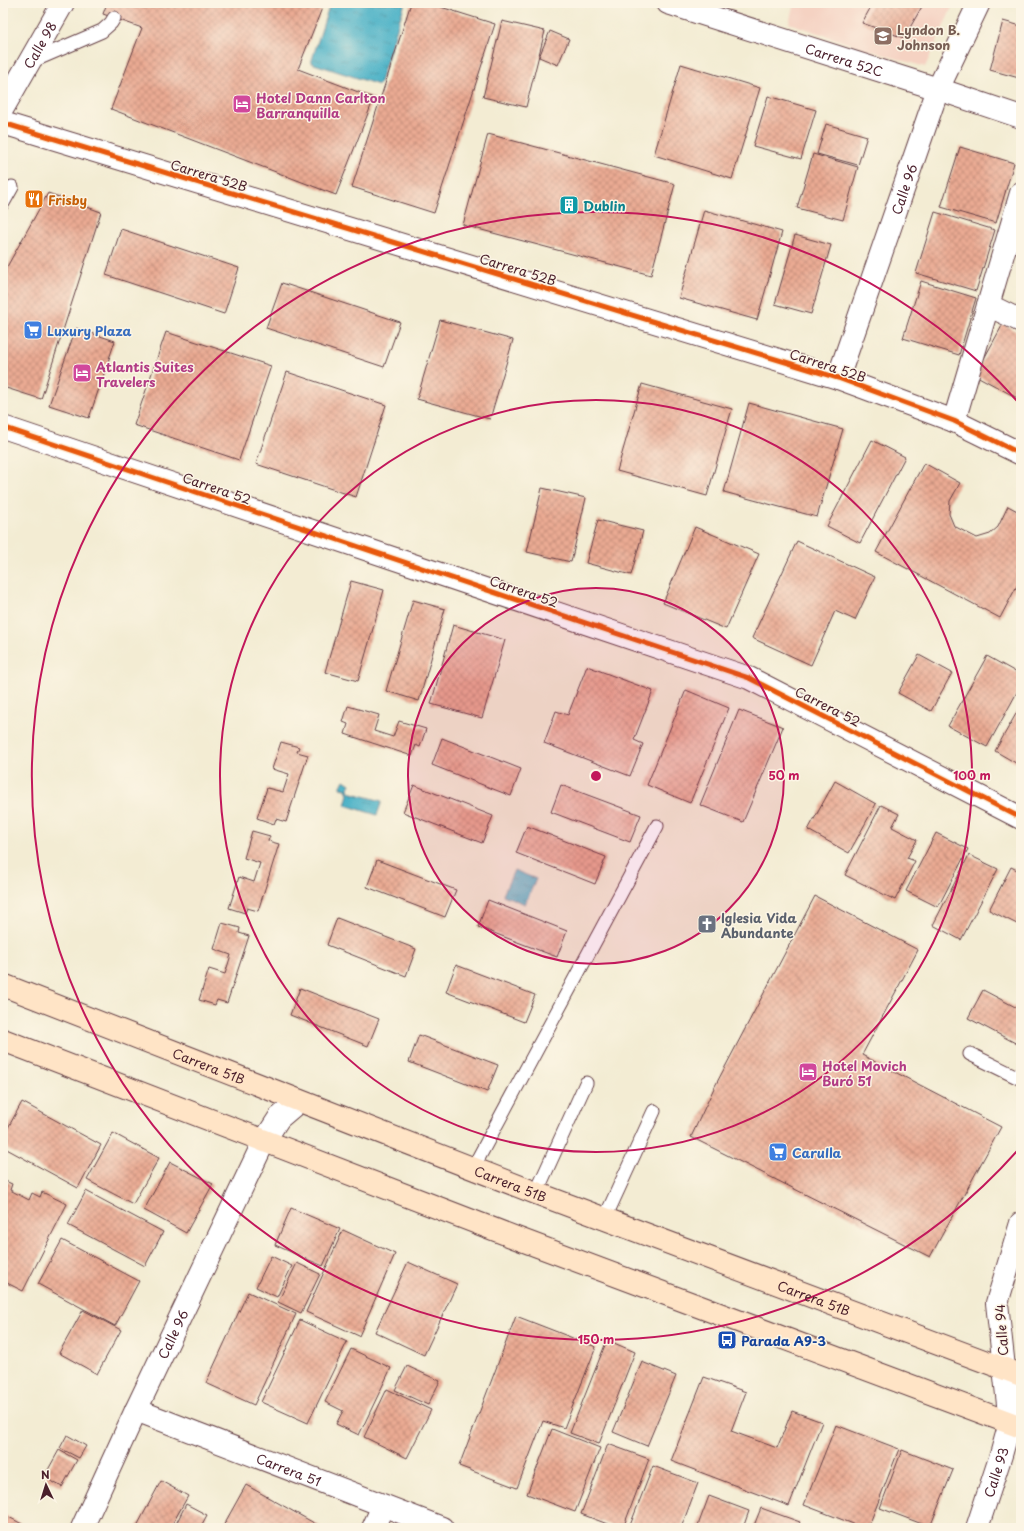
<svg xmlns="http://www.w3.org/2000/svg" width="1024" height="1531" font-family="'Playpen Sans',sans-serif">
<style>
.built{fill:#f5d2c2}
.water{fill:url(#water-ripples);stroke:#486878}
.building{fill:url(#building-cross-hatch)}
.lines{fill:none;stroke-linecap:round;stroke-linejoin:round}
.service-casing{stroke:#633e44;stroke-width:15}
.minor-casing{stroke:#633e44;stroke-width:24}
.tertiary-casing{stroke:#633e44;stroke-width:24}
.secondary-casing{stroke:#633e44;stroke-width:24}
.service{stroke:#fff;stroke-width:13}
.minor{stroke:#fff;stroke-width:22}
.tertiary{stroke:#fff;stroke-width:22}
.secondary{stroke:#ffe4c6;stroke-width:22}
.cycleway-casing{stroke:#fcf5e5;stroke-width:8}
.cycleway{stroke:#e8590c;stroke-width:5}
.ring{fill:none;stroke:#c2185b;stroke-width:2}
.labels{text-anchor:middle;dominant-baseline:central;stroke-width:3;stroke-linejoin:round;paint-order:stroke}
.education-label{font-size:13px;font-weight:bold;fill:#785e54;stroke:#fcf5e5;text-anchor:start}
.street-label{font-size:13px;fill:#4a1f2b;stroke:#fcf5e5}
.hotel-label{font-size:13px;font-weight:bold;fill:#b23c85;stroke:#fcf5e5;text-anchor:start}
.food-label{font-size:13px;font-weight:bold;fill:#c56008;stroke:#fcf5e5;text-anchor:start}
.culture-label{font-size:13px;font-weight:bold;fill:#0d838f;stroke:#fcf5e5;text-anchor:start}
.shop-label{font-size:13px;font-weight:bold;fill:#366cbe;stroke:#fcf5e5;text-anchor:start}
.worship-label{font-size:13px;font-weight:bold;fill:#5b616d;stroke:#fcf5e5;text-anchor:start}
.transit-label{font-size:13px;font-weight:bold;fill:#164399;stroke:#fcf5e5;text-anchor:start}
.centre{fill:#c2185b;stroke:#fcf5e5;stroke-width:2}
.ring-label{font-size:12px;text-anchor:middle;font-weight:bold;fill:#c2185b;stroke:#fcf5e5;stroke-width:3;stroke-linejoin:round;paint-order:stroke}
</style>
<defs>
<pattern id="water-ripples" width="26" height="14" patternUnits="userSpaceOnUse"><rect width="26" height="14" fill="#47b0c6"/><path d="M2 4q2-2 4 0t4 0M15 11q2-2 4 0t4 0" fill="none" stroke="#3d8fa1"/></pattern>
<pattern id="building-cross-hatch" width="8" height="8" patternUnits="userSpaceOnUse"><rect width="8" height="8" fill="#eaaa93"/><path d="M0 0l8 8M0 8l8-8" fill="none" stroke="#c08a78"/></pattern>
</defs>
<rect width="100%" height="100%" fill="#fcf5e5"/>
<filter id="ink" filterUnits="userSpaceOnUse"><feTurbulence type="fractalNoise" baseFrequency=".025" numOctaves="2"/><feDisplacementMap in="SourceGraphic" scale="8" xChannelSelector="R" yChannelSelector="G"/><feConvolveMatrix kernelMatrix="1 2 1 2 8 2 1 2 1" color-interpolation-filters="sRGB"/></filter>
<filter id="wash" filterUnits="userSpaceOnUse"><feTurbulence type="fractalNoise" baseFrequency=".012" numOctaves="4" result="noise"/><feDisplacementMap in="SourceGraphic" scale="16" xChannelSelector="R" yChannelSelector="G"/><feGaussianBlur stdDeviation="0.9" result="paint"/><feColorMatrix in="noise" values="0 0 0 0 0 0 0 0 0 0 0 0 0 0 0 0 0 1.4 0 .05"/><feComposite in="paint" operator="in"/></filter>
<g filter="url(#wash)">
<rect width="100%" height="100%" fill="#f3ecd3"/>
<path class="built" d="M794,3h160l-29,64 -57,-17 -79,-27z"/>
<path class="water" d="M330,3h75l-26,82 -68,-22z
M344,780l6,4 -2,4 1,4 33,9 -5,14 -32,-10 3,-11 -2,-5 -6,-1z
M514,870l22,9 -11,25 -22,-9z"/>
<g id="blocks">
<path class="building" d="M107,3h34l10,4 1,-4h172l-26,66 76,29 -38,97 -225,-86 31,-81 -39,-14z
M411,3h17l67,21 -61,189 -82,-26z
M873,3h51l-20,35 -42,-15z
M502,21l43,10 -19,76 -43,-10z
M1003,21l18,5v44l-2,8 -29,-8z
M550,31l19,8 -11,26 -19,-8z
M681,64l79,24 -28,91 -78,-24z
M768,96l48,14 -15,49 -48,-13z
M826,124l41,12 -9,29 -41,-11z
M488,134l187,50 -24,91 -188,-50z
M960,147l54,16 -18,60 -55,-16z
M813,154l45,13 -15,53 -46,-12z
M48,193l53,19 -60,187 -38,-12v-113z
M704,210l78,22 -25,88 -78,-22z
M935,212l60,18 -19,61 -60,-18z
M121,229l118,39 -15,46 -118,-39z
M795,235l36,10 -20,69 -36,-10z
M921,281l55,17 -17,57 -56,-17z
M282,283l118,39 -16,45 -118,-39z
M440,320l73,20 -23,79 -73,-20z
M1003,324l18,10v66l-46,-25z
M76,328l39,13 -26,77 -40,-13z
M166,332l105,34 -32,94 -105,-35z
M287,372l99,33 -30,92 -100,-33z
M642,384l90,25 -25,87 -90,-25z
M749,403l94,26 -26,88 -93,-25z
M872,440l33,17 -45,86 -33,-17z
M924,463l36,20 -10,18 -1,13 5,12 23,12 13,-4 8,-7 10,-21 13,7v65l-21,40 -124,-66z
M542,488l44,10 -15,64 -44,-10z
M598,520l45,11 -12,44 -45,-12z
M695,527l64,27 -33,75 -63,-26z
M797,541l78,36 -20,43 -20,-9 -24,54 -59,-27z
M351,581l33,9 -26,91 -33,-9z
M413,600l32,9 -26,92 -33,-10z
M453,625l52,15 -23,78 -51,-14z
M919,655l33,18 -21,38 -33,-18z
M987,656l34,19v10l-34,62 -39,-21z
M587,666l66,25 -19,49 9,4 -13,32 -86,-33 12,-32 12,4z
M686,690l43,18 -39,95 -43,-18z
M1021,705v61l-26,-15z
M348,706l31,9 -5,16 19,6 6,-16 27,8 -6,18 -4,-2 -4,11 -67,-22 3,-10 -5,-2z
M739,710l44,17 -40,95 -43,-17z
M442,738l79,31 -10,27 -79,-31z
M281,742l18,5 -2,5 11,3 -22,67 -10,-3 -2,5 -17,-6 10,-30 16,4 6,-18 -17,-5z
M835,781l41,23 -27,49 -41,-23z
M414,785l79,31 -11,27 -79,-31z
M561,785l80,30 -11,27 -79,-30z
M881,805l18,9 -7,13 25,13 -10,18 8,3 -20,39 -50,-25z
M527,826l79,31 -11,27 -79,-31z
M252,831l18,5 -2,5 11,3 -21,67 -11,-3 -2,5 -16,-5 10,-31 15,5 6,-19 -16,-5z
M936,833l32,16 -30,58 -32,-16z
M969,855l29,14 -37,71 -28,-15z
M377,860l79,30 -11,27 -78,-30z
M1011,867l10,5v54l-32,-16z
M815,896l103,54 -56,105 139,72 -71,130 -239,-120 23,-49z
M488,900l79,31 -10,26 -79,-30z
M337,918l79,31 -10,27 -79,-31z
M222,923l18,5 -1,5 10,3 -22,67 -10,-3 -2,5 -16,-5 10,-31 16,5 6,-19 -17,-6z
M456,965l79,30 -11,27 -78,-30z
M300,988l79,31 -11,27 -78,-31z
M983,990l38,20v36l-53,-28z
M419,1035l79,30 -11,27 -78,-30z
M22,1102l79,43 -23,43 -75,-41v-10z
M113,1133l46,25 -26,46 -46,-24z
M170,1162l43,22 -27,49 -42,-23z
M3,1180l9,4 -2,6 19,10 3,-7 8,4 2,-5 25,12 -44,87 -20,-10z
M86,1191l77,41 -18,34 -77,-41z
M291,1208l49,21 -17,37 -48,-21z
M343,1230l52,24 -36,82 -53,-24z
M62,1240l77,41 -24,45 -77,-42z
M271,1256l21,10 -15,31 -21,-10z
M408,1262l49,22 -33,71 -49,-23z
M297,1263l23,11 -19,39 -23,-11z
M248,1292l48,22 -42,91 -48,-22z
M83,1310l38,20 -24,44 -38,-21z
M516,1316l80,31 -32,81 -21,-7 -26,67 -58,-22z
M300,1320l47,22 -39,81 -47,-21z
M607,1340l28,12 -36,92 -29,-11z
M351,1349l40,19 -32,67 -23,-11 7,-13 -18,-9z
M642,1362l34,14 -29,70 -34,-14z
M407,1366l33,15 -12,24 -33,-15z
M704,1377l42,15 -15,39 46,17 15,-37 30,11 -33,84 -118,-45z
M387,1389l44,21 -24,48 -43,-21z
M836,1425l63,24 -31,79h-4l-60,-23z
M552,1429l48,19 -25,64 -48,-18z
M67,1435l19,11 -7,12 -19,-10z
M608,1444l41,15 -26,69h-5l-37,-14z
M59,1450l18,10 -15,27 -18,-10z
M902,1450l51,20 -23,57 -50,-19z
M653,1466l45,17 -17,45h-52z
M161,1481l27,15 -18,32h-34z
M246,1485l77,43h-101z
M709,1496l40,15 -6,17h-46z
M186,1504l21,11 -7,13h-26z
M761,1508l39,14 -3,6h-44z
M3,1514l19,10 -2,4h-17z"/>
</g>
</g>
<g filter="url(#ink)">
<use href="#blocks" fill-opacity="0" stroke="#633e44" stroke-width="1"/>
<g class="lines">
<g class="service-casing">
<path id="service" d="M30,62l72,-31 9,-8 3,-5
M3,203l9,-16
M970,1054l51,25
M473,1168l184,-342
M536,1193l50,-110
M605,1218l49,-107"/>
</g>
<g class="minor-casing">
<g id="minor">
<path id="s1" d="M668,3l270,86 83,28"/>
<path d="M3,123l835,255 116,43 67,33"/>
<path d="M988,305l33,16"/>
<path id="s2" d="M838,378l100,-289 41,-86"/>
<path d="M954,421l67,-228"/>
<path d="M3,427l746,251 272,140"/>
<path id="s3" d="M136,1410l306,118"/>
<path d="M373,1528l10,-22"/>
</g>
</g>
<g class="tertiary-casing">
<g id="tertiary">
<path id="s4" d="M3,108l60,-105"/>
<path id="s5" d="M82,1528l54,-118 128,-269 15,-23 20,-17"/>
<path id="s6" d="M977,1528l24,-73 9,-32 -13,-120 24,-80"/>
</g>
</g>
<g class="secondary-casing">
<g id="secondary">
<path id="s7" d="M3,985l533,208 485,182"/>
<path d="M3,1040l516,199 502,188"/>
</g>
</g>
<use href="#service" class="service"/>
<use href="#minor" class="minor"/>
<use href="#tertiary" class="tertiary"/>
<use href="#secondary" class="secondary"/>
<g class="cycleway-casing">
<path id="cycleway" d="M3,123l835,255 116,43 67,33
M3,427l746,251 272,140"/>
</g>
<use href="#cycleway" class="cycleway"/>
</g>
</g>
<circle cx="596" cy="776" r="188" fill="#c2185b" fill-opacity=".12"/>
<g class="ring">
<circle cx="596" cy="776" r="188"/>
<circle cx="596" cy="776" r="376"/>
<path d="M1018 1150A564 564 0 1 1 1018 402"/>
</g>
<defs>
<g id="school-square" transform="scale(1)"><rect x="-9" y="-9" width="18" height="18" rx="4" fill="#8d6e63" stroke="#fcf5e5"/><path d="M0-5L7-2L0 1L-7-2ZM-4 1L0 2.5L4 1V4Q0 6-4 4Z" fill="#fff"/></g>
<g id="hotel-square" transform="scale(1)"><rect x="-9" y="-9" width="18" height="18" rx="4" fill="#d1479c" stroke="#fcf5e5"/><path d="M-6-4.5h1.5V1H6V5H4.5V3h-9V5H-6ZM-4 0a1.8 1.8 0 1 1 3.6 0ZM.5 0V-2.5h3Q6-2.5 6 0Z" fill="#fff"/></g>
<g id="restaurant-square" transform="scale(1)"><rect x="-9" y="-9" width="18" height="18" rx="4" fill="#e8710a" stroke="#fcf5e5"/><path d="M-5-6h1v4h1v-4h1v4h1v-4h1v5L-1.5 .5V6h-2V.5L-5-1ZM5-6V6H3V1.5H1.5Q1.5-4 5-6Z" fill="#fff"/></g>
<g id="building-square" transform="scale(1)"><rect x="-9" y="-9" width="18" height="18" rx="4" fill="#0f9aa8" stroke="#fcf5e5"/><path d="M-4-6H4V6H1V3H-1V6H-4ZM-2.5-4.3h1.7v1.8h-1.7ZM.8-4.3h1.7v1.8H.8ZM-2.5-1h1.7V.8h-1.7ZM.8-1h1.7V.8H.8Z" fill="#fff"/></g>
<g id="supermarket-square" transform="scale(1)"><rect x="-9" y="-9" width="18" height="18" rx="4" fill="#3f7fe0" stroke="#fcf5e5"/><path d="M-6-5.5h2.5l.6 2H6L4.5 2H-2.5L-4.4-4H-6ZM-1.5 3.2a1.3 1.3 0 1 0 .1 0ZM3 3.2a1.3 1.3 0 1 0 .1 0Z" fill="#fff"/></g>
<g id="church-square" transform="scale(1)"><rect x="-9" y="-9" width="18" height="18" rx="4" fill="#6b7280" stroke="#fcf5e5"/><path d="M-1.2-6h2.4v3.5h3.3v2.4h-3.3V6h-2.4V-.1h-3.3v-2.4h3.3Z" fill="#fff"/></g>
<g id="bus-square" transform="scale(1)"><rect x="-9" y="-9" width="18" height="18" rx="4" fill="#1a4fb4" stroke="#fcf5e5"/><path d="M-5-6H5V4H4V6H2V4H-2V6H-4V4H-5ZM-3.5-4V0h7V-4ZM-3.5 1.2v1.5H-2V1.2ZM2 1.2v1.5H3.5V1.2Z" fill="#fff"/></g>
</defs>
<g fill-rule="evenodd">
<use href="#school-square" x="883" y="36"/>
<use href="#hotel-square" x="242" y="104"/>
<use href="#restaurant-square" x="34" y="199"/>
<use href="#building-square" x="569" y="205"/>
<use href="#supermarket-square" x="33" y="330"/>
<use href="#hotel-square" x="82" y="373"/>
<use href="#church-square" x="707" y="924"/>
<use href="#hotel-square" x="808" y="1072"/>
<use href="#supermarket-square" x="778" y="1152"/>
<use href="#bus-square" x="727" y="1340"/>
</g>
<g class="labels">
<g class="education-label">
<text x="897" y="29">Lyndon B.<tspan x="897" dy="15">Johnson</tspan></text>
</g>
<g class="street-label">
<text stroke="none"><textPath href="#s4" startOffset="73">Calle 98</textPath></text>
<text stroke="none"><textPath href="#s1" startOffset="185">Carrera 52C</textPath></text>
<text transform="translate(209 175) rotate(17)">Carrera 52B</text>
<text stroke="none"><textPath href="#s2" startOffset="200">Calle 96</textPath></text>
<text transform="translate(518 269) rotate(17)">Carrera 52B</text>
<text transform="translate(828 365) rotate(18)">Carrera 52B</text>
<text transform="translate(217 488) rotate(19)">Carrera 52</text>
<text transform="translate(524 591) rotate(19)">Carrera 52</text>
<text transform="translate(828 706) rotate(27)">Carrera 52</text>
<text stroke="none"><textPath href="#s7" startOffset="221">Carrera 51B</textPath></text>
<text stroke="none"><textPath href="#s7" startOffset="545">Carrera 51B</textPath></text>
<text stroke="none"><textPath href="#s7" startOffset="869">Carrera 51B</textPath></text>
<text transform="translate(1001 1330) rotate(-94)">Calle 94</text>
<text stroke="none"><textPath href="#s5" startOffset="214">Calle 96</textPath></text>
<text stroke="none"><textPath href="#s3" startOffset="164">Carrera 51</textPath></text>
<text stroke="none"><textPath href="#s6" startOffset="59">Calle 93</textPath></text>
</g>
<g class="hotel-label">
<text x="256" y="97">Hotel Dann Carlton<tspan x="256" dy="15">Barranquilla</tspan></text>
<text x="96" y="366">Atlantis Suites<tspan x="96" dy="15">Travelers</tspan></text>
<text x="822" y="1065">Hotel Movich<tspan x="822" dy="15">Buró 51</tspan></text>
</g>
<g class="food-label">
<text x="48" y="199">Frisby</text>
</g>
<g class="culture-label">
<text x="583" y="205">Dublin</text>
</g>
<g class="shop-label">
<text x="47" y="330">Luxury Plaza</text>
<text x="792" y="1152">Carulla</text>
</g>
<g class="worship-label">
<text x="721" y="917">Iglesia Vida<tspan x="721" dy="15">Abundante</tspan></text>
</g>
<g class="transit-label">
<text x="741" y="1340">Parada A9-3</text>
</g>
</g>
<circle cx="596" cy="776" r="6" class="centre"/>
<g class="ring-label">
<text x="784" y="780">50 m</text>
<text x="972" y="780">100 m</text>
<text x="596" y="1344">150 m</text>
</g>
<rect width="1024" height="1531" fill="none" stroke="#fcf5e5" stroke-width="16"/>
<g transform="translate(46 1485) rotate(356)" stroke="#fcf5e5" stroke-width="3" paint-order="stroke">
<path d="M0-3L7 15L0 10L-7 15Z" fill="#4a1f2b"/>
<text y="-6" font-size="11" font-weight="bold" text-anchor="middle" fill="#4a1f2b">N</text>
</g>
</svg>
